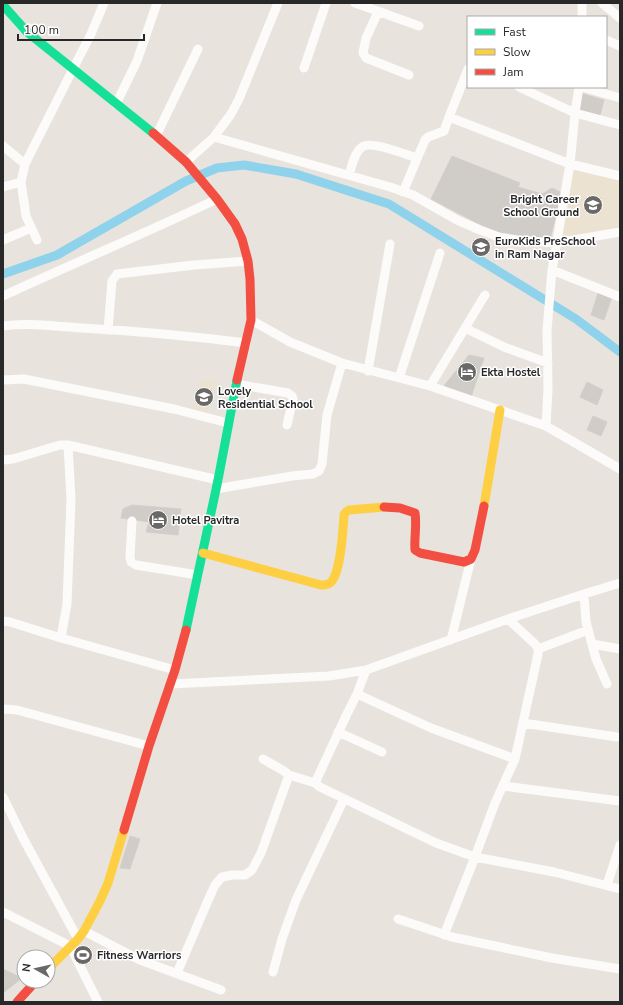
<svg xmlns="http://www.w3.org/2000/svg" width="623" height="1005" font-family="'Nunito Sans',sans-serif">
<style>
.education{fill:#ebe2d1}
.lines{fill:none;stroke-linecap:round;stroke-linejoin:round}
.canal{stroke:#8ed2ec;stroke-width:9}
.building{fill:#d0cdc9;stroke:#d3cfca}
.street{stroke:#fcfbfa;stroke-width:9}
.fast{stroke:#16e098;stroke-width:9}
.slow{stroke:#ffcf43;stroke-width:9}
.jam{stroke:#f24e42;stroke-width:9}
.labels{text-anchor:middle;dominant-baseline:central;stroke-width:3;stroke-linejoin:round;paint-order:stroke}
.poi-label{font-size:11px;font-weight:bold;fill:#282828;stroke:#fff;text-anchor:start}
</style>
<rect width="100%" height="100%" fill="#e8e3dd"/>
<path class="education" d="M573,170l47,11v48l-59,8z
M201,379l15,3 -9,32 -15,-3z"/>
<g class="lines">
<path class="canal" d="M3,274l54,-19 129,-74 31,-13 27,-3 52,9 93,30 187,115 44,33"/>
</g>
<path class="building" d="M580,93l24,7 -6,23 -26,-8z
M452,156l68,27 -2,4 24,7 10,-6 10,5 -12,46 -50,-4 -69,-36z
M599,290l14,4 -9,26 -13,-5z
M469,355l15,3 -13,39 -28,-10z
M587,382l16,8 -6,15 -17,-8z
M593,416l14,6 -6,14 -14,-6z
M132,505l49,4 -3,26 -32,-3 3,-10 -28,-4 2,-9z
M130,836l10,3 -10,30 -10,-1z
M3,969l19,9 -19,15z"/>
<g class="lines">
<path class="street" d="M355,3l64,23
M602,3l18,15
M378,12l-12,26 -3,15 3,5 43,17
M582,17v-14
M606,40l14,6
M304,68l22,-65
M468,69l-19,48 121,47 50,12
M519,87l56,26 45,12
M582,87l38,11
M116,104l21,-43 20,-58
M156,136l42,-87
M214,137l176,50 23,8 44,25 23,10 19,7 18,3 39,3 64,-11
M3,146l22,18
M186,162l28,-25 17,-23 8,-15 39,-96
M349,175c3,-9 5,-22 13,-28 9,-7 44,8 55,11
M3,187l18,-5
M403,192l22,-52 3,-3 16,-6 5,-14
M3,240l28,-12
M37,240l-11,-24 -1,-7 -4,-27 4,-18 48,-95 18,-35 13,-31
M552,270l68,27
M3,296c71,-33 143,-63 214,-97
M251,320l39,22 52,21 88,23 116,40 74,43
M3,326c26,-4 53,1 79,2 55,3 109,8 164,15
M465,328l39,19 44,16
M108,330l4,-49 5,-7 77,-9 54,-4
M368,371l22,-127
M399,378l41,-125
M3,380l21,-1 150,30 54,14
M236,384l52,9 4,3 1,3 -6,26
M430,386l55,-91
M546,426l2,-37 -1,-59 5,-60 18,-106 5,-51 4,-26
M3,460l10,-1 47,-14h8l150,35
M216,489l76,-13 21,-2 6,-3 3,-7 5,-49 15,-52
M132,521l-2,36 1,5 5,3 62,10
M584,594l2,28 10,37 11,25
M3,621l7,1 51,16 114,32
M61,638l6,-34 4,-105 -3,-54
M451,640l20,-81
M592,644l28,5
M538,649l50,-19
M171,684l158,-8 37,-6 142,-51 76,-25 36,-11
M357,694l74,34 84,31
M3,709l14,1 132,36
M523,723l94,14
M338,732l44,20
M263,759l21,12 5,4 26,8 5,4 116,56 39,14 79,15 66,17
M315,783l31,-67 11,-22 9,-24
M503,786l117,15
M3,797l20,41 55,101
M607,885l13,-40
M3,912l67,34 28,56
M398,919l54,18 100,21 68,11
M84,931l56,29 81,30
M444,935l31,-78 20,-54 20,-44 23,-105v-5l-3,-5 -27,-25
M273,972l9,-33 14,-39 48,-101
M177,973l29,-68 9,-20 7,-8 10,-2h13l7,-5 9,-17 28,-78"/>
<path class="fast" d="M3,5l24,27 126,101
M186,630l32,-150 19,-100"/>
<path class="slow" d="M484,506l16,-96
M203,553l118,32c4,0 9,-1 11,-4 9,-12 11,-51 12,-66l2,-3 3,-2 35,-3
M48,969l30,-30 6,-8 16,-30 8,-18 16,-53"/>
<path class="jam" d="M153,133l33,29 31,37 18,25 7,15 6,22 2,18 1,41 -14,60
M384,507l16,1 15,5c2,12 -1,25 0,37l5,3 44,9 7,-3 4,-9 9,-44
M124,830l25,-84 26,-76 11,-40
M17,1002l19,-21"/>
</g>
<defs>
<g id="school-disc" transform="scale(1)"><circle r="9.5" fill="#6b6967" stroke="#fff"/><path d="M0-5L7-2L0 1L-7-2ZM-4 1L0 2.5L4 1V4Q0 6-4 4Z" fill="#fff"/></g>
<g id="hotel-disc" transform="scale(1)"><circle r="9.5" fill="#6b6967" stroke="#fff"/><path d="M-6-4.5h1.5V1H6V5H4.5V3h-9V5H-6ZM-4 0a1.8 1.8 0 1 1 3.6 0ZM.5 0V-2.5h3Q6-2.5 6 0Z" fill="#fff"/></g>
<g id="stadium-disc" transform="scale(1)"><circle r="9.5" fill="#6b6967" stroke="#fff"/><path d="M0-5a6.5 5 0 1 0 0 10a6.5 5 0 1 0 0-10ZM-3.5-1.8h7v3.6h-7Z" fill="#fff"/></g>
</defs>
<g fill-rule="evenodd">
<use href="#school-disc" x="593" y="205"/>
<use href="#school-disc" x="481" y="247"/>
<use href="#hotel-disc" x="467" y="372"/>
<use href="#school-disc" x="204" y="397"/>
<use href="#hotel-disc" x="158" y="520"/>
<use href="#stadium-disc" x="83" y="955"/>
</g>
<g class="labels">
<g class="poi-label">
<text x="579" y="199" text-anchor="end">Bright Career<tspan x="579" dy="13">School Ground</tspan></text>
<text x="495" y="241">EuroKids PreSchool<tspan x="495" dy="13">in Ram Nagar</tspan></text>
<text x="481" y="372">Ekta Hostel</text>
<text x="218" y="391">Lovely<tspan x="218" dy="13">Residential School</tspan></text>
<text x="172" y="520">Hotel Pavitra</text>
<text x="97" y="955">Fitness Warriors</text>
</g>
</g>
<rect width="623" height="1005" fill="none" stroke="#282828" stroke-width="8"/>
<rect x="467" y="16" width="140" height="72" fill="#ffffff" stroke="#a9a9a9"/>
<rect x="475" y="29" width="20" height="6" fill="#16e098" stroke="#a9a9a9"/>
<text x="503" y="36" font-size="12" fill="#282828">Fast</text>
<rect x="475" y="49" width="20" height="6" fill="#ffcf43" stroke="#a9a9a9"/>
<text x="503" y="56" font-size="12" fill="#282828">Slow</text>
<rect x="475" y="69" width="20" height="6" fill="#f24e42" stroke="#a9a9a9"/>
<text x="503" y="76" font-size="12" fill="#282828">Jam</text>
<g transform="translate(36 969) rotate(278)"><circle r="19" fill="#ffffff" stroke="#a9a9a9"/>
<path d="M0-3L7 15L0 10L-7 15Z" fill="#6b6967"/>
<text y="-6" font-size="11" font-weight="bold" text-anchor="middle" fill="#282828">N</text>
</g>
<path d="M18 34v6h126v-6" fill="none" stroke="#282828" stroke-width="2"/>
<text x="24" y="34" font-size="12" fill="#282828" stroke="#ffffff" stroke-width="3" paint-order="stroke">100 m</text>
</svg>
